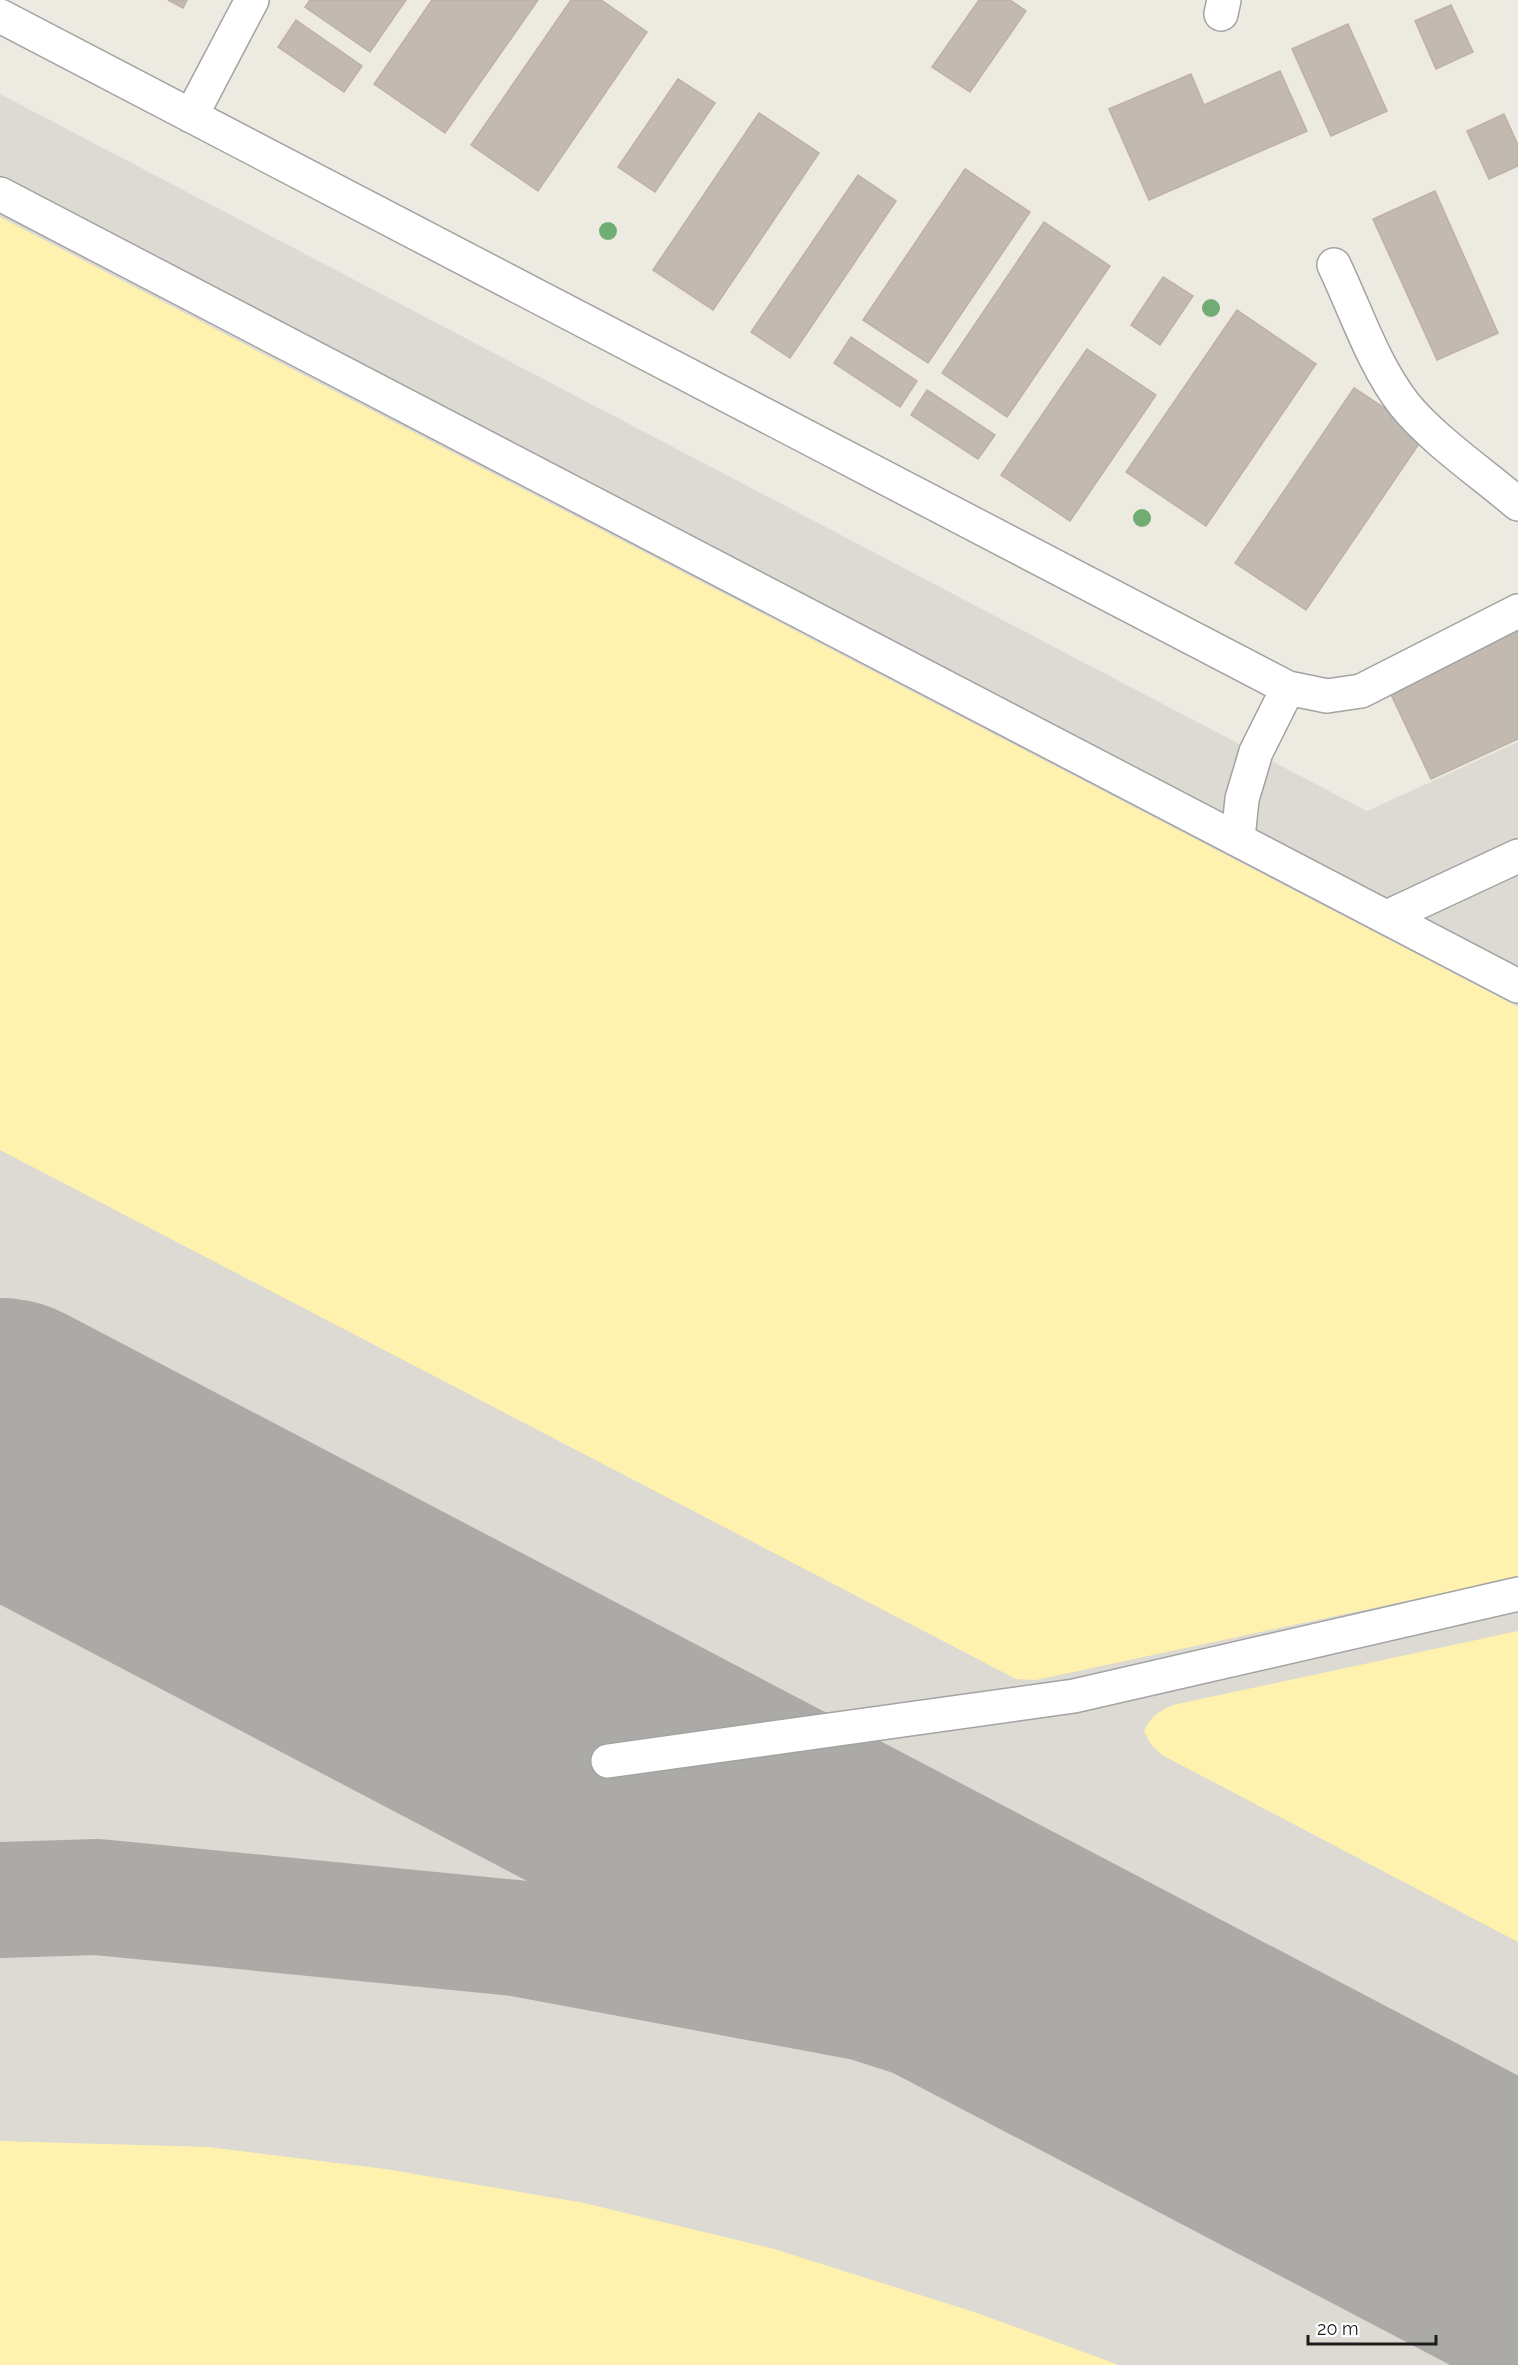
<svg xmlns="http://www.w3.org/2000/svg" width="1518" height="2365" font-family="Raleway,sans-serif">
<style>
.airport{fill:#dcdad3}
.sand{fill:#fff2ae}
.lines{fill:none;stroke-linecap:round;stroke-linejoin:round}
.taxiway{stroke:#acaaa6;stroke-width:116}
.runway{stroke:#acaaa6;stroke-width:288}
.building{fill:#c2b9b1;stroke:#bfb1a4;stroke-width:1.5}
.minor-casing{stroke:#a3a3a3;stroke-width:36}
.minor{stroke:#fff;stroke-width:33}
.tree{fill:#71ac73}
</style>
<rect width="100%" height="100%" fill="#edeae1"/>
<path class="airport" d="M0,94l1367,717 151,-69v1623h-1518z"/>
<path class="sand" d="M0,217l1518,790v570l-482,103 -20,-1 -1016,-529z
M1518,1631v311l-356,-187 -12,-12 -6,-12c6,-14 15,-20 29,-26z
M0,2141l209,6 176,22 199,34 190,46 200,63 145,53h-1119z"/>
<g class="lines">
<path class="taxiway" d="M0,1900l97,-3 419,41 349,65 294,94 322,122"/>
<path class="runway" d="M0,1442l1518,796"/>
</g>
<path class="building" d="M168,0h19l-4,8z
M310,0h96l-36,52 -65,-45z
M432,0h106l-93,133 -71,-49z
M571,0h30l46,32 -109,159 -67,-46z
M979,0h31l16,11 -56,81 -38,-25z
M1451,5l22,47 -37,17 -21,-48z
M296,20l66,46 -18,26 -66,-45z
M1348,24l39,87 -56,25 -39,-87z
M1280,71l27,60 -158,69 -40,-91 82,-35 13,31z
M678,79l37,24 -60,89 -37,-25z
M759,113l60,40 -106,157 -60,-40z
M1504,114l14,31v21l-29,13 -22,-48z
M965,169l65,43 -102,151 -65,-43z
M858,175l38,26 -106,157 -39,-26z
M1435,191l63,142 -61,27 -64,-141z
M1044,222l66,44 -103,151 -65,-44z
M1163,277l30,19 -33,49 -29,-20z
M1237,310l79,54 -110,162 -80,-54z
M851,337l66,44 -17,26 -66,-44z
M1087,349l69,46 -86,126 -69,-46z
M1354,388l71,47 -119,175 -71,-47z
M927,390l68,45 -17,24 -67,-44z
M1518,625v114l-87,40 -44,-93z"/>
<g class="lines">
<g class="minor-casing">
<path id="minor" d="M1221,14l3,-14
M0,16l1288,672 39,8 34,-5 157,-80
M191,116l61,-116
M0,194l1518,792
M1334,265c22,46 39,99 70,139 28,35 79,70 114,100
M1238,838l4,-39 14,-47 32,-64
M1387,917l131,-61
M608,1761l466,-65 444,-102"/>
</g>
<use href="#minor" class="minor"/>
</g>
<g class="tree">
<circle cx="608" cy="231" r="9"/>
<circle cx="1211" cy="308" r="9"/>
<circle cx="1142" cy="518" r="9"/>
</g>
<path d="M1308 2335v9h128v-9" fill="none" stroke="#1c1c1c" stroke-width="3"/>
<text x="1317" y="2335" font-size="18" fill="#1c1c1c" stroke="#ffffff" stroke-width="4.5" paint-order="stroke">20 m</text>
</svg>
